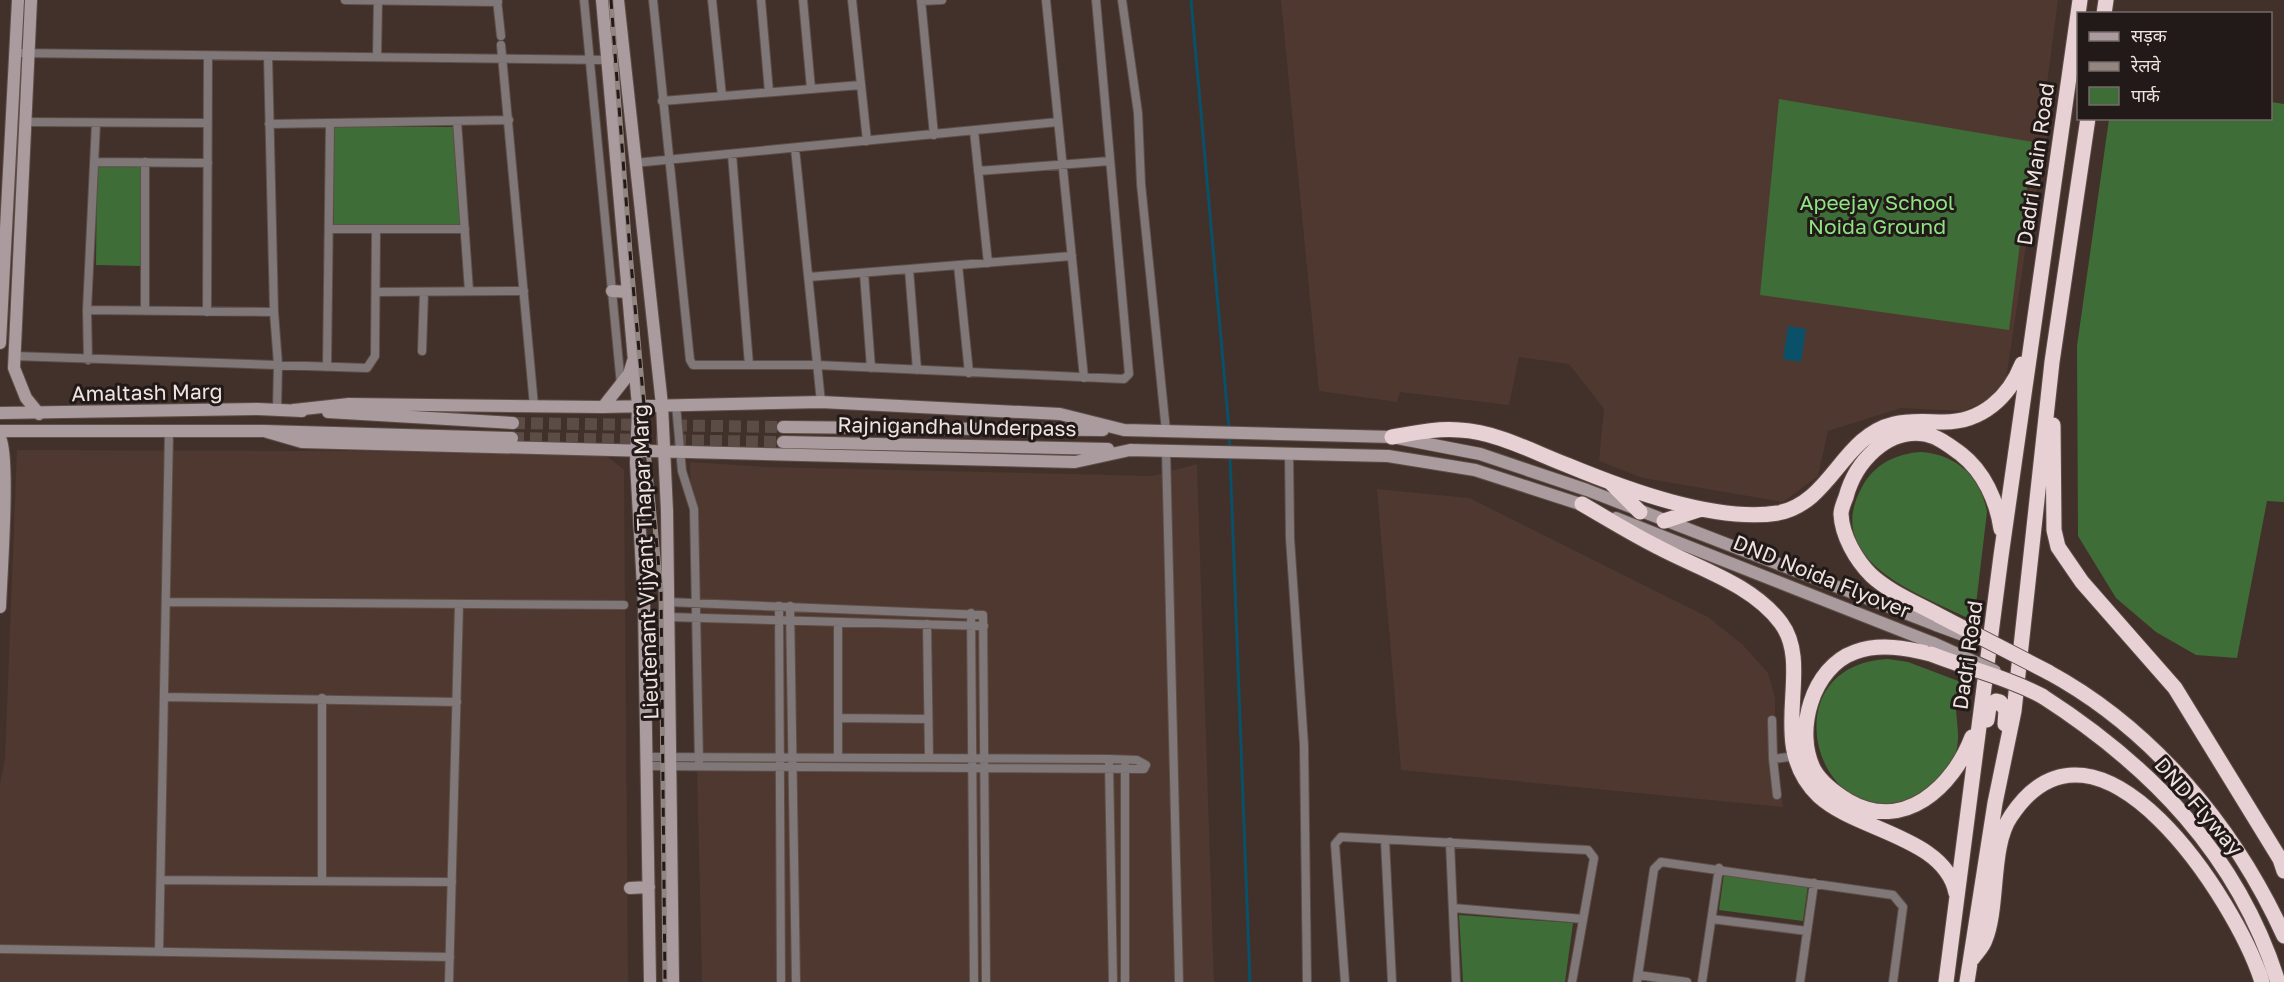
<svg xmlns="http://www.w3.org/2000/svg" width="2284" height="982" font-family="'Golos Text','Noto Sans Devanagari',sans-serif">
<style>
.built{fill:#4f382f}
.green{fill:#3e6d37}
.water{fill:#0a5068}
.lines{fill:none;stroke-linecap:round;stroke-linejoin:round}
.stream{stroke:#0a5068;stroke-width:3}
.secondary-tunnel{stroke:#5b4c45;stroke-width:12;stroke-dasharray:12 6;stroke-linecap:butt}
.street-casing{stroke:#5d4e47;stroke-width:10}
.secondary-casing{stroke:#5d4e47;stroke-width:14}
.highway-casing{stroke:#5d4e47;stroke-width:17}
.street{stroke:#807778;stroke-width:8}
.secondary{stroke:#aa9b9e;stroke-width:12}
.highway{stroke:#e8d1d5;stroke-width:15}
.rail-casing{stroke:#938580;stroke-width:5}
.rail{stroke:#221a18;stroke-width:3;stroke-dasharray:9;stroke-linecap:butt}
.secondary-bridge-casing{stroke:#5d4e47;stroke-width:14;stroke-linecap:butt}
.highway-bridge-casing{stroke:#5d4e47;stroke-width:17;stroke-linecap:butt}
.secondary-bridge{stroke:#aa9b9e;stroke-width:12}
.highway-bridge{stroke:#e8d1d5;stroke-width:15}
.labels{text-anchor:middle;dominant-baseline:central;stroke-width:6;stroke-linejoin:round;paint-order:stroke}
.street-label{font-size:21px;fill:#efe4e0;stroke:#221a18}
.park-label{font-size:21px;fill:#8fe383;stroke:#221a18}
</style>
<rect width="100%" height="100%" fill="#41312a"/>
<path class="built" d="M1281,0h777l-17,130 7,1 -20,102 -22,146 -18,21 -25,11 -62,-3 -73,23 -10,45 -35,26 -140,-24 -44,-17 5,-52 -35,-45 -50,-7 -10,48 -109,-13 -3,10 -78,-11z
M17,450l585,2 22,18 4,512h-628v-198l5,-25z
M690,462l77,5 385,9 45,-12 17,518h-512z
M1377,489l92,9 239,119 35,28 25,28 7,24v45l8,65 -382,-37z"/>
<path class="green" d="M1779,99l254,43 -24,188 -249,-35z
M2271,102l13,2v398l-17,-1 -30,157 -41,-3 -40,-23 -40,-34 -38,-62 -1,-190 32,-227 161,-1z
M334,127h120l7,98h-127z
M97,167h45l-1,99 -45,-1z
M1922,452c35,3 59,25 65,60l-13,109c-49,-25 -154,-58 -112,-134 12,-23 35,-34 60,-35z
M1888,659l20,3 53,20c-2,8 -6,19 -5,27 1,18 5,32 -2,49 -7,18 -22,30 -38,38 -98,48 -151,-131 -28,-137z
M1724,874l84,11 -5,36 -84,-11z
M1459,915l114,8 -8,59h-102z"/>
<path class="water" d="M1788,326l18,3 -5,33 -18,-3z"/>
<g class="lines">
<path class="stream" d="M1191,0l38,429
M1229,435l1,15
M1230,456l20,526"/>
<path class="secondary-tunnel" d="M513,423l270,4
M512,438l271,4"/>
<g class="street-casing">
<path id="street" d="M345,0l153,2
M497,0l4,36
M584,0l37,385
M653,0l37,360 3,5h124l307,14 5,-5 -33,-374
M712,0l10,96
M761,0l8,92
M803,0l8,89
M852,0l15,141
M921,0l13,135
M1046,0l38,378
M1122,0l16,113 3,71 25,247
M921,1l21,-1
M501,45l33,361
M16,53l592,7
M268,56l6,256 4,52 -1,46
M377,57l1,-57
M662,101l199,-16
M457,121l12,170
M24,122l183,1
M269,124l240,-4
M974,131l14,132
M795,148l26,254
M732,154l17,211
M94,162l114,1
M634,163l424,-41
M978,171l132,-10
M330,229h135
M958,265l11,108
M909,269l8,101
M864,273l7,95
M809,277l263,-21
M376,292l148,-1
M87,310l187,2
M145,311v-149
M207,312l1,-256
M422,351l2,-59
M14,356l353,12 8,-12 1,-127
M88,360l-1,-50 9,-187
M327,367l3,-244
M676,405l6,66 12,38 5,253
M1166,450l13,532
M1289,453l1,85 14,207 3,237
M166,602l458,3
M668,602l315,13 3,367
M779,606l2,376
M790,606l6,376
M971,613l3,369
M668,617l316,9
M838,622v135
M927,624l2,134
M164,697l293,5
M322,698v183
M838,718l90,1
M1772,720l1,39 23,-3
M647,757l462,2 28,1 9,5 -2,4 -496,-3
M1773,759l4,36
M1109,764l4,218
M1385,840l7,142
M1450,842l6,140
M161,880l291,2
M1453,908l130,11
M1712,919l95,12
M0,949l450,8
M159,952l10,-521
M1638,975l49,7
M449,982l10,-378
M1125,982v-216
M1345,982l-10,-138 6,-7 247,13 6,8 -22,124
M1637,982l17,-113 7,-7 232,33 10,12 -10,75
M1702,982l17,-114
M1800,982l14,-99"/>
</g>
<g class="secondary-casing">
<path id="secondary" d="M31,0l-17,368 12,30 13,16
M602,0l36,406 -2,57 8,142 6,377
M618,0l44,405 5,106 6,471
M612,291l16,1
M0,343l18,-343
M603,407l26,-33 4,-13
M294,410l55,-6 254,3 218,-5 239,12 64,16 268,7 88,17 107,36 349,135
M328,412l185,11
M0,413l258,-4 44,2
M783,427l320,3
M0,431h264l248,7
M264,431l38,11 773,20 55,-12 258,6 87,14 114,37
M0,438c10,18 1,141 0,169
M783,442l325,7
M1616,518l317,125
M630,888l19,-1"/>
</g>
<g class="highway-casing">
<path id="highway" d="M2104,14l2,-14
M2053,425l1,105 4,17 24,35 93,106 105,171 4,12
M1392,437c23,-4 44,-9 68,-7 37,2 73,22 107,35 58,24 149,58 211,48 53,-10 64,-77 116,-89 17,-4 33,-2 50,-2 38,0 65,-25 78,-58
M1611,483l29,29
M1582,504c26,15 50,30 76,43 41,22 94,37 123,76 34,46 -17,121 38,173 38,35 126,41 137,97
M1664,521l37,-12
M1938,615c-22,-12 -49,-23 -67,-40 -15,-15 -29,-39 -30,-61 0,-5 3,-12 5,-17 9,-34 40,-69 79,-63 14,3 25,12 36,20 23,18 36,47 40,75
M1931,654c-25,-6 -51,-11 -76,-2 -43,15 -61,80 -41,118 8,14 21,23 34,31 56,32 105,-14 124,-64
M2048,672c105,57 187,156 236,264
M2042,696c109,70 196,159 236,286
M1987,720l2,-13 7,-6 4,1 6,8 -1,14
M1972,959c4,-6 11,-12 13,-19 14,-34 5,-94 26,-124 87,-131 226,86 251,166
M1946,982l55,-426 79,-556
M1967,982l28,-179 19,-92 38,-349 36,-244"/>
</g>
<use href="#street" class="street"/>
<use href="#secondary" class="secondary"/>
<use href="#highway" class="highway"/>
<g class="rail-casing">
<path id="rail" d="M611,0l19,252 31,339 4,391"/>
</g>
<use href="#rail" class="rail"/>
<g class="secondary-bridge-casing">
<path id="secondary-bridge" d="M1936,625l30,11
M1933,643l62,28"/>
</g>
<g class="highway-bridge-casing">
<path id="highway-bridge" d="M1938,615l110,57
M1931,654c38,15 75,23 111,42"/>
</g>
<use href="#secondary-bridge" class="secondary-bridge"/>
<use href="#highway-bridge" class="highway-bridge"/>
</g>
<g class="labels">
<g class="street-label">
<text transform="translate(2035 164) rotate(-82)">Dadri Main Road</text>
<text transform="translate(147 392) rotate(-1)">Amaltash Marg</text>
<text transform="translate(957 426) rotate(1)">Rajnigandha Underpass</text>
<text transform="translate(645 562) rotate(-92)">Lieutenant Vijyant Thapar Marg</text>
<text transform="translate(1822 576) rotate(22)">DND Noida Flyover</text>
<text transform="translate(1967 655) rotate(-82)">Dadri Road</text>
<text transform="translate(2199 806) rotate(49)">DND Flyway</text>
</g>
<g class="park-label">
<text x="1877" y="202">Apeejay School<tspan x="1877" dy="24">Noida Ground</tspan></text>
</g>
</g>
<rect x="2077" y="12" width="195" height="108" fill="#221a18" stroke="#746b68" stroke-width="1.5"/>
<rect x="2089" y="32" width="30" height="9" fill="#aa9b9e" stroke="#746b68" stroke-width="1.5"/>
<text x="2131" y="42" font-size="18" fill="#efe4e0">सड़क</text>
<rect x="2089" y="62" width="30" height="9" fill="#938580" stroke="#746b68" stroke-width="1.5"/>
<text x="2131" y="72" font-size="18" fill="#efe4e0">रेलवे</text>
<rect x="2089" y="87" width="30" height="18" fill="#3e6d37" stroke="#746b68" stroke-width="1.5"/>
<text x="2131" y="102" font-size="18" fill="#efe4e0">पार्क</text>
</svg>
